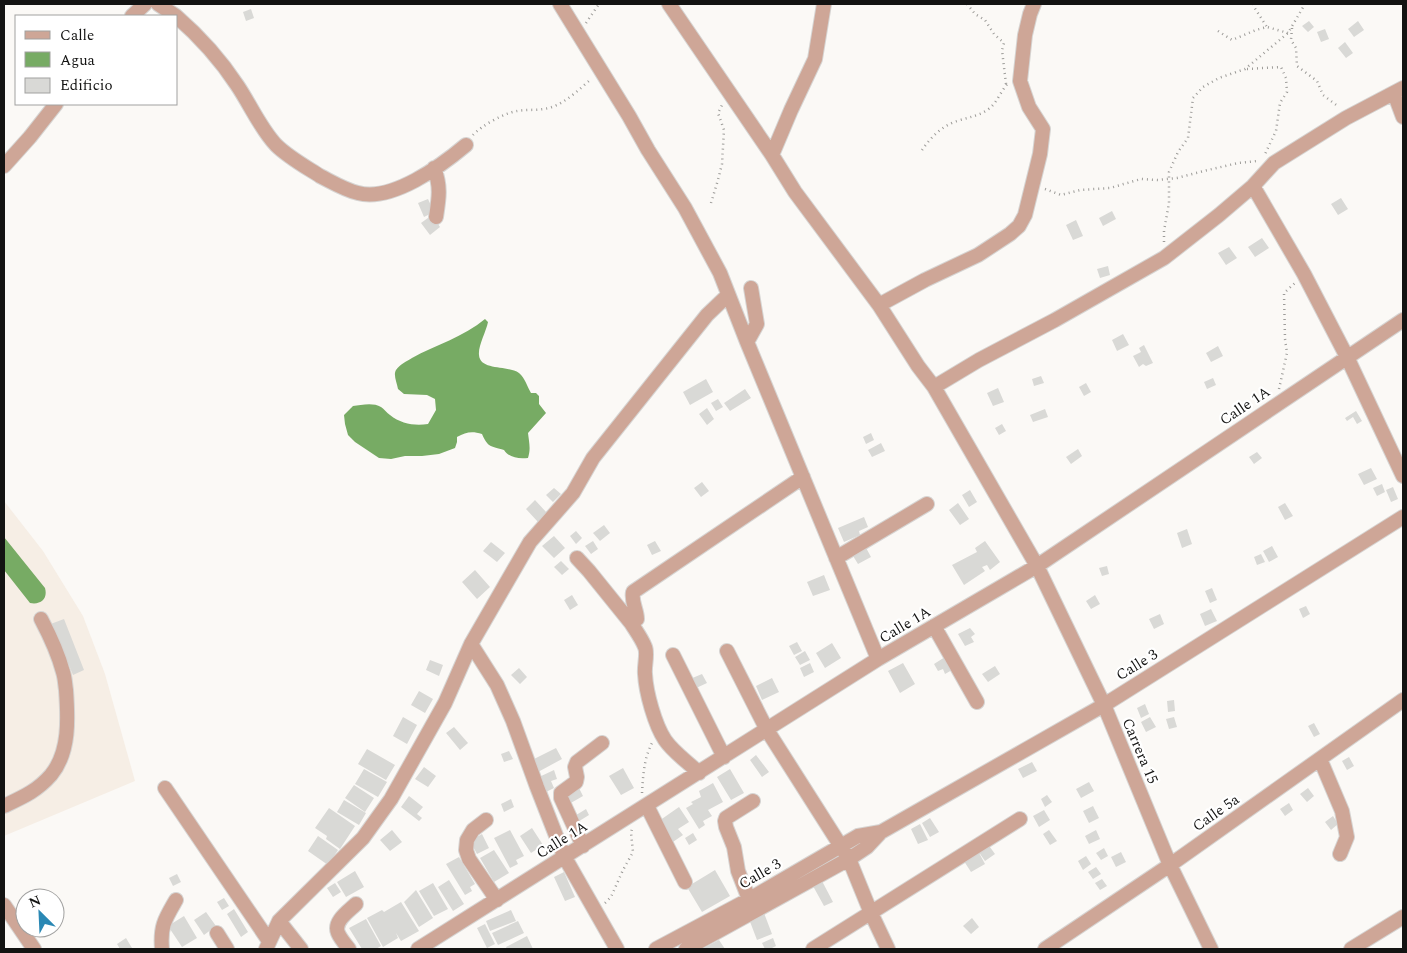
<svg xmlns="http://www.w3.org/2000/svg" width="1407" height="953" font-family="Spectral,serif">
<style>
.built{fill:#f6eee5}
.water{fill:#77ab64}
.building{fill:#d9d9d6}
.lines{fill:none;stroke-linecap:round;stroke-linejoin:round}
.minor-casing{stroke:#d6d4d2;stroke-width:16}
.path{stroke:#9d9c99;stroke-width:2.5;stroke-dasharray:1 4;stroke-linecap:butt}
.minor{stroke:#cea697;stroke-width:14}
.labels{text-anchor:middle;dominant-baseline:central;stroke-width:4.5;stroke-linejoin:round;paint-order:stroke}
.street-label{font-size:15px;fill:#131312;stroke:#fff}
</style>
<rect width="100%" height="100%" fill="#fbf9f6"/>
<path class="built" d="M4,501l39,50 40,65 22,58 30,107 -131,55z"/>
<path class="water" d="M485,319l3,3c-2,10 -10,24 -9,33 1,16 29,10 40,18 6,5 8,13 12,20h5l3,3v8l7,9 -18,20c1,9 3,16 0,25 -9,1 -19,0 -24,-8 -13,-4 -16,-2 -22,-16 -10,-3 -16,-2 -25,3v5l-2,6 -16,6 -17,2h-17l-14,3 -12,-1 -24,-16 -7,-7 -3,-11 -1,-9 9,-9c8,-1 20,-4 28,1 3,2 6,6 9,8 11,9 25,11 38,9l8,-14 -1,-11 -8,-4 -23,-1 -6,-5c-1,-6 -5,-14 -2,-19 3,-5 11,-9 16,-12 23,-13 52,-21 73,-39z
M4,537l41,51c3,11 -4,17 -15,15l-26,-33z"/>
<path class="building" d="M251,9l3,9 -8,3 -3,-9z
M1309,21l5,6 -6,5 -6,-6z
M1358,21l6,9 -10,7 -6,-8z
M1325,29l4,10 -8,3 -4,-10z
M1345,42l8,11 -7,5 -8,-10z
M1341,198l7,11 -10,6 -7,-11z
M428,199l6,13 -10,5 -6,-14z
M1112,211l4,8 -13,7 -4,-8z
M432,215l8,12 -10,8 -9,-12z
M1076,220l7,16 -10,4 -7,-15z
M1262,238l7,10 -14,9 -7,-10z
M1229,247l8,11 -11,7 -8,-12z
M1108,266l2,9 -10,3 -3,-9z
M1123,334l6,11 -12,6 -5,-11z
M1144,345l9,18 -7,3 -3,-2 -4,3 -6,-11 8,-4 -2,-4z
M1218,346l5,10 -12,6 -5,-9z
M1041,376l3,7 -10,3 -2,-7z
M1213,378l3,7 -9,4 -3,-7z
M706,379l7,13 -23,13 -7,-13z
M1086,383l5,9 -7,4 -5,-9z
M998,388l6,14 -11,4 -6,-13z
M745,389l6,9 -21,13 -6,-8z
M718,399l5,8 -7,4 -5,-8z
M707,408l7,11 -7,6 -8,-11z
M1045,409l3,8 -15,5 -3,-7z
M1356,411l6,10 -5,3 -4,-7 -6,4 -2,-3z
M1002,424l4,7 -7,4 -4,-7z
M871,433l3,7 -8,4 -3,-7z
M881,443l4,8 -13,6 -4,-7z
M1078,449l4,7 -11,8 -5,-7z
M1257,452l5,6 -8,6 -5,-7z
M1371,468l6,11 -13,6 -6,-11z
M702,482l7,9 -8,6 -7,-9z
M1382,484l3,8 -8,4 -4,-8z
M1393,487l5,12 -7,3 -5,-12z
M554,488l7,6 -8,8 -7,-7z
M970,490l7,12 -8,5 -7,-12z
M535,500l12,13 -9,9 -12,-13z
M958,503l11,16 -9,6 -11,-15z
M1285,503l8,13 -8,4 -7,-13z
M864,517l4,10 -9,4 1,4 -16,7 -6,-14z
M604,525l6,8 -10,8 -7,-8z
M1187,529l5,15 -10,4 -5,-15z
M576,531l6,7 -6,6 -6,-8z
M554,536l11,12 -11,10 -12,-12z
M593,541l5,8 -7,5 -6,-8z
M655,541l6,10 -9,4 -5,-10z
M985,541l15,21 -10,8 -3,-5 -5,2 3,4 -21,14 -12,-20 25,-13 -2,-4z
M491,542l14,11 -8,9 -14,-11z
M864,544l7,13 -13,7 -8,-13z
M1272,546l6,11 -9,5 -6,-11z
M1261,554l4,8 -8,3 -3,-8z
M561,561l8,8 -7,6 -8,-8z
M1107,566l2,8 -7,2 -3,-8z
M475,570l15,17 -13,12 -15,-17z
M824,575l6,15 -17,6 -6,-14z
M1212,588l5,12 -7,3 -5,-12z
M572,595l6,10 -8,5 -6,-10z
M1095,595l5,9 -9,5 -5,-8z
M1306,606l4,8 -7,4 -4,-9z
M1211,609l6,12 -12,5 -5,-12z
M1160,614l4,10 -10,5 -5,-10z
M64,619l20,51 -11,5 -4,-10 -5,2 -16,-42z
M970,628l5,6 -4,3 3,5 -9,4 -7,-12z
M797,642l5,9 -8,4 -5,-9z
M832,643l9,15 -16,10 -9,-15z
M805,651l5,9 -10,5 -5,-8z
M945,657l7,13 -7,4 -2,-5 -5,2 -4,-7z
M430,660l13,5 -4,11 -13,-6z
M810,663l4,9 -10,5 -4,-9z
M903,663l12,21 -15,9 -12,-22z
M995,666l5,8 -12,8 -6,-8z
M519,668l8,9 -7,7 -9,-9z
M702,674l5,9 -13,6 -4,-10z
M772,678l7,14 -17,8 -6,-14z
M419,691l14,8 -8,14 -14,-8z
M1174,700l1,11 -7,1 -1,-11z
M1145,704l4,10 -8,4 -4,-10z
M403,717l14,8 -10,19 -14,-8z
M1150,717l6,10 -10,5 -5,-10z
M1174,717l3,10 -8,2 -3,-10z
M1314,723l6,11 -6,3 -6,-11z
M454,727l14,16 -8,7 -14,-17z
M556,748l6,11 -24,13 -6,-12z
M367,749l28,16 -9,15 -28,-16z
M509,751l4,8 -9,3 -3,-8z
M756,755l13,17 -7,5 -12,-17z
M1349,757l5,9 -7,4 -5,-9z
M1032,762l5,9 -14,7 -5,-9z
M424,767l12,9 -8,11 -13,-8z
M623,768l11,20 -13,7 -12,-19z
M364,769l23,13 -9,15 -23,-13z
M730,769l14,24 -13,7 -14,-23z
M554,770l3,9 -6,2 3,7 -10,5 -7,-15z
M1089,782l5,9 -13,7 -5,-9z
M713,783l10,19 -15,8 4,6 -9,5 2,4 -6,4 -13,-21 7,-4 -2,-2 10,-5 -2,-6z
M354,785l20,13 -9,14 -20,-14z
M578,786l5,10 -14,8 -5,-10z
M1308,788l6,8 -7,6 -7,-8z
M1047,795l5,7 -7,5 -4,-8z
M409,796l14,11 -6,7 5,4 -3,3 -18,-14z
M511,799l3,8 -10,5 -3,-8z
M344,800l22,13 -7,12 -22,-13z
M1289,803l4,7 -8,6 -5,-7z
M1093,806l6,12 -10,5 -6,-12z
M679,807l10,15 -11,7 5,6 -13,9 -14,-21z
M329,808l26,18 -15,23 -14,-10 1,-3 -12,-8z
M586,809l3,6 -13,8 -3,-6z
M1044,810l6,10 -11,7 -6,-11z
M1333,816l5,8 -7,6 -6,-8z
M930,818l9,14 -9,5 -8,-14z
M920,824l8,16 -10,4 -7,-15z
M532,828l11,17 -12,8 -11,-17z
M392,830l10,12 -12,9 -10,-11z
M510,830l14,26 -8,4 2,4 -8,4 -16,-30z
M1049,830l8,11 -7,4 -7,-11z
M1096,830l4,9 -11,5 -4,-8z
M693,833l4,7 -8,5 -4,-7z
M482,834l7,14 -12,6 -7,-13z
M318,836l20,14 -10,15 -20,-14z
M987,843l8,11 -10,7 -7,-10 7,13 -14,8 -9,-14z
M1104,848l4,8 -7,4 -5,-7z
M494,850l15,23 -15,9 -14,-24z
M1121,852l5,10 -10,5 -5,-10z
M1086,856l5,8 -8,6 -5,-9z
M459,857l16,27 -5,3 2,4 -7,4 -19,-31z
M1096,867l5,7 -8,5 -5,-7z
M715,870l15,26 -28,16 -15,-25z
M355,871l9,16 -18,10 -9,-15z
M564,872l11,25 -10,4 -11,-24z
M177,874l4,8 -8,4 -4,-8z
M1102,879l5,7 -7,4 -5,-7z
M449,880l15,24 -11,7 -15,-24z
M822,881l11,21 -9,4 -11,-20z
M335,883l6,9 -8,5 -6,-9z
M433,883l15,26 -14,7 -15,-25z
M416,890l17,28 -14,9 -15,-25z
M224,898l5,8 -7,4 -5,-8z
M401,902l18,29 -18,10 -5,-8 2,5 -15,9 -16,-29 15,-8 2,2z
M234,909l14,23 -7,5 -14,-23z
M511,910l5,11 -26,10 -4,-10z
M206,912l10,14 -12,9 -10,-15z
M764,913l8,21 -15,6 -8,-21z
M184,916l13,22 -15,9 -14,-21z
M972,918l7,9 -8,7 -8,-8z
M366,919l15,27 -5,3h-14l-13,-21z
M518,921l6,12 -26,12 -6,-12z
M485,924l10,20 -8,4 -10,-20z
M527,936l6,13h-26l-1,-2z
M126,938l6,10 -12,1 -3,-5z
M773,938l3,8 -6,3h-5l-3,-6z
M719,940l6,9h-23z"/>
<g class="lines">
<g class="minor-casing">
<path id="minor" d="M158,4l18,12
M560,4l69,112 19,34 37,58 35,65 27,69 131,317
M669,4l103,151 23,37 84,113 39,61 16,21 103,179 67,139 66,160 41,84
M132,16l13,-12
M176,16c23,20 44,43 61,69 13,19 23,43 39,60 12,12 30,22 44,31 12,6 25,14 38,17 34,9 83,-27 108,-48
M1394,93l9,24
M772,155l19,-45 24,-51 9,-55
M4,166l26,-29 26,-33
M434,168c7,18 5,30 2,49
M1253,186l51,88 43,83 56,119
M879,305l46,-25 53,-25 32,-21 9,-8 6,-11 15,-61 3,-25 -14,-22 -9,-26 5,-46 5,-21 4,-10
M747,342l10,-18 -6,-36
M934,387l45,-27 76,-40 109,-62 55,-43 34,-29 21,-23 72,-45 57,-30
M577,558l12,13 42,52
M836,558l91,-54
M934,626l43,76
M471,644l26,41 16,36 24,66 27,69 53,93
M727,651l40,79 82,129 22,54 17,36
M673,655l51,102
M1320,759l22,52 5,26 -7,17
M699,773c-11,-11 -25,-20 -34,-33 -10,-15 -19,-47 -20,-66 -1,-8 3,-20 0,-27 -3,-8 -9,-16 -14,-24l6,-4c0,-9 -6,-17 -4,-27l170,-115
M165,788l104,153
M4,806c19,-9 33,-15 47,-31 19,-23 17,-57 15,-85 -1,-6 -1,-12 -3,-18 -5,-19 -13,-36 -22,-53
M647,806l38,76
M486,820l-13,10 -6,10 -1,10 3,9 28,41
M583,846l-22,-48v-5l15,-11 1,-5 -2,-10 2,-5 25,-19
M4,905l30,44
M752,907l-14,-36 -4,-24 -8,-20 -1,-6 1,-3 27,-17
M279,921l22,28
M217,933l10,16
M162,949c-2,-23 3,-30 14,-49
M266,949l13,-28 84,-83 28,-39 54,-96 26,-59 59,-102 43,-49 20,-35 114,-143 21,-20
M349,949c-4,-5 -9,-11 -11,-16 -5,-12 11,-22 18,-29
M418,949l460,-290 159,-93 366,-246
M656,949l92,-49 110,-64 23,-4
M686,949l163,-90 18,-12 14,-15 223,-127 299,-188
M813,949l207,-130
M1045,949l125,-84 233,-165
M1351,949l52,-32"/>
</g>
<path class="path" d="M967,4l8,10 10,6 9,14 10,9 -2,7 4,34
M1253,4l1,3 13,20
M586,23l13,-19
M1292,28l-1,12 5,8 1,18 20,15 6,14 16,12
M1218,31l14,9 24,-10 11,-3 21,6
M1247,69l34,-2 5,11 1,14 -7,11 -4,28 -11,23
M473,135c8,-9 31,-22 44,-24 12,-2 24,0 35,-4 13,-4 29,-19 39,-28
M922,150c9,-13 20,-24 35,-29 12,-4 23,-5 33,-13 7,-6 11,-17 18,-25
M1045,189l16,6 19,-5 30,-2 31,-9 17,1 19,-2 31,-8 30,-7 19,-2
M711,203l7,-23 4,-16 2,-34 -6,-17 4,-8
M1164,242v-11l5,-28v-31l9,-20 10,-14 5,-40 10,-11 16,-9 26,-9 43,-36 17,-29
M1279,389l8,-36 -2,-14 -1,-46 12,-11
M642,793c1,-17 2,-35 10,-50
M605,903l6,-6 12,-27 10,-18 -2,-19 1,-4"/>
<use href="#minor" class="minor"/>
</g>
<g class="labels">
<g class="street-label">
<text transform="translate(1245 406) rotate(-34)">Calle 1A</text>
<text transform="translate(905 625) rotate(-31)">Calle 1A</text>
<text transform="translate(1137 665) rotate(-32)">Calle 3</text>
<text transform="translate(1140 751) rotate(67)">Carrera 15</text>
<text transform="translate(1216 813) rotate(-35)">Calle 5a</text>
<text transform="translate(562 840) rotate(-32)">Calle 1A</text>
<text transform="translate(760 874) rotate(-30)">Calle 3</text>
</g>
</g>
<rect width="1407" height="953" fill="none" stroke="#131312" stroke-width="10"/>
<rect x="15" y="15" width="162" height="90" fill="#ffffff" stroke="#a1a1a0"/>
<rect x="25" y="31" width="25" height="8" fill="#cea697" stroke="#a1a1a0"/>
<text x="60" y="40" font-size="15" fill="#131312">Calle</text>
<rect x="25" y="52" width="25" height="15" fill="#77ab64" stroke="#a1a1a0"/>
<text x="60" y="65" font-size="15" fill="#131312">Agua</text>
<rect x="25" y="78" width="25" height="15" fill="#d9d9d6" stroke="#a1a1a0"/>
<text x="60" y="90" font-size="15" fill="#131312">Edificio</text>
<g transform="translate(40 913) rotate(336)"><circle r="24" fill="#ffffff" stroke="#a1a1a0"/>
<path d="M0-4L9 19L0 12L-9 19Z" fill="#2a88b4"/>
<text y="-8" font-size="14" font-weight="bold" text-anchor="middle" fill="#131312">N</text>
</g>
</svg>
